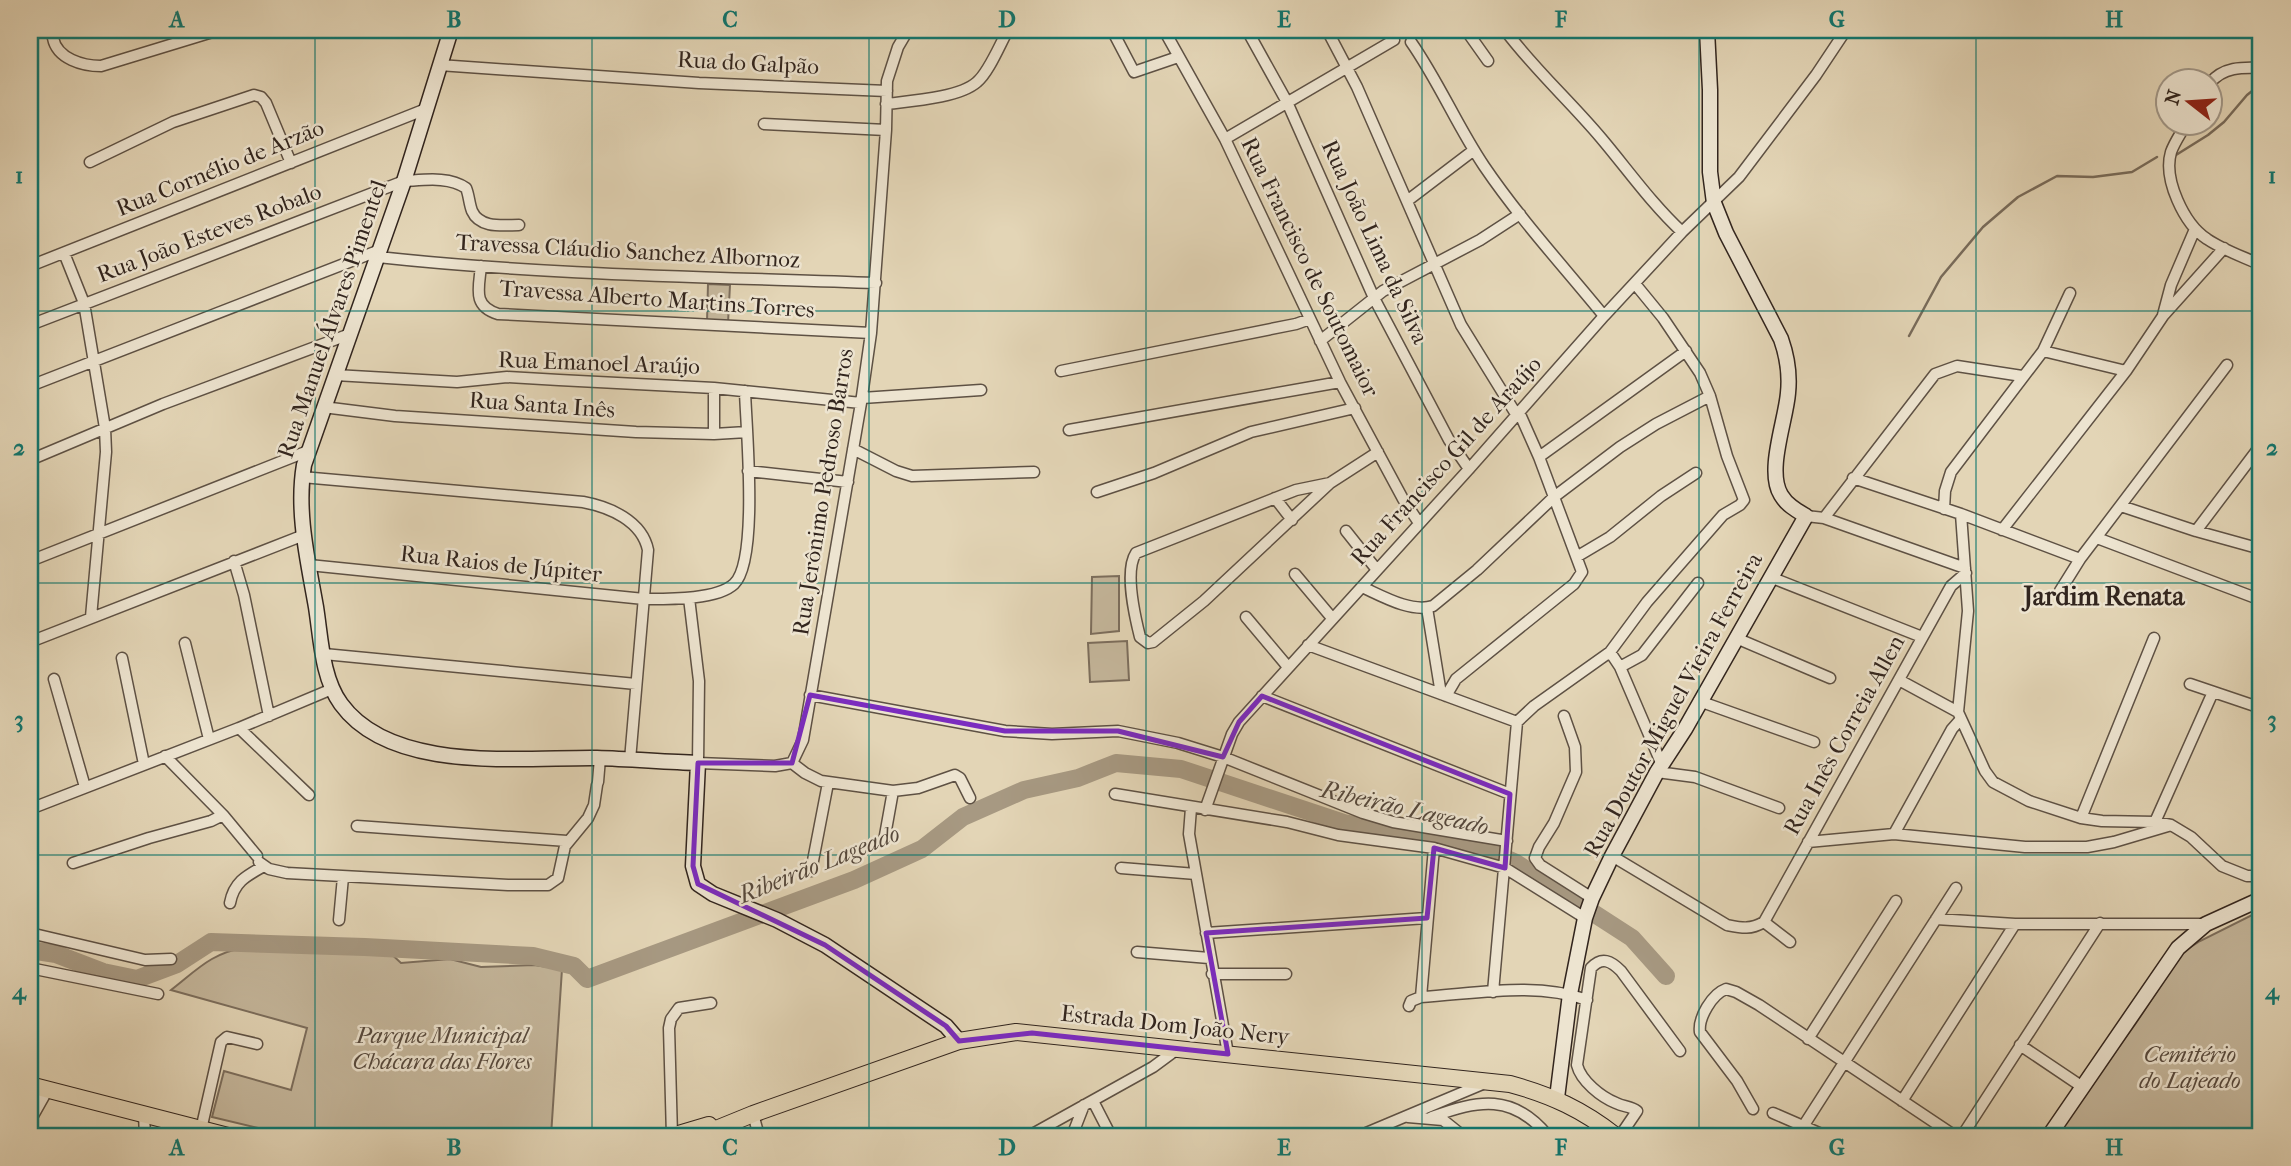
<svg xmlns="http://www.w3.org/2000/svg" width="2291" height="1166" font-family="'IM FELL French Canon',serif">
<style>
.green{fill:#c5b79c;stroke:#7c6e5d;stroke-width:2}
.lines{fill:none;stroke-linecap:round;stroke-linejoin:round}
.stream{stroke:#786b5a;stroke-width:2.5}
.river{stroke:#a79982;stroke-width:18}
.street-casing{stroke:#5e5144;stroke-width:13}
.secondary-casing{stroke:#32251e;stroke-width:17}
.primary-casing{stroke:#32251e;stroke-width:18}
.street{stroke:#ede4d0;stroke-width:10}
.secondary{stroke:#ede4d0;stroke-width:14}
.primary{stroke:#e3d5b6;stroke-width:16}
.marked{fill:none;stroke:#7b2cbf;stroke-width:5;stroke-linejoin:round}
.grid{fill:none;stroke:#0f766e;stroke-width:2;stroke-opacity:0.55}
.labels{text-anchor:middle;dominant-baseline:central;stroke-width:5;stroke-linejoin:round;paint-order:stroke}
.street-label{font-size:23px;fill:#32251e;stroke:#ede4d0}
.park-label{font-size:23px;font-style:italic;fill:#574a3e;stroke:#ede4d0}
.water-label{font-size:24px;font-style:italic;fill:#55483c;stroke:#ede4d0}
.quarter-label{font-size:26px;font-weight:bold;fill:#32251e;stroke:#ede4d0}
.neatline{fill:none;stroke:#0f766e;stroke-width:2.5}
.grid-label{font-size:23px;text-anchor:middle;font-weight:bold;fill:#0f766e}
</style>
<rect width="100%" height="100%" fill="#e3d5b6"/>
<filter id="stains"><feTurbulence type="fractalNoise" baseFrequency=".00286" numOctaves="4"/><feColorMatrix values="0 0 0 0 .2 0 0 0 0 .09 0 0 0 0 .02 0 0 0 .5 -.17"/></filter>
<radialGradient id="worn" r=".72"><stop offset=".6" stop-color="#630" stop-opacity="0"/><stop offset="1" stop-color="#630" stop-opacity=".3"/></radialGradient>
<path class="green" d="M708,284l22,1 -2,38 -21,-1z
M1119,576v55l-28,3 1,-57z
M1127,641l2,39 -39,2 -2,-39z
M2258,912h3v224h-206l81,-113 47,-71 17,-11z
M247,947l62,5 35,1 18,-5 15,4 10,-2 14,13 49,-4 31,8 53,-2 28,4 -11,167h-259l-80,-19 12,-46 67,19 16,-62 -136,-38c27,-21 40,-37 76,-43z"/>
<g class="lines">
<path class="stream" d="M2176,155l32,-20 16,-13 23,-27 14,-11
M1909,336l32,-59 42,-50 35,-30 39,-21 36,1 39,-5 25,-15"/>
<path class="river" d="M30,950l26,4 47,18 34,7 40,-15 34,-22 154,5 168,9 41,10 13,13 267,-99 68,-31 41,-32 61,-27 54,-12 38,-15 65,6 163,54 143,27 29,13 116,75 34,38"/>
<g class="street-casing">
<path id="street" d="M58,30l-5,8c4,21 30,28 48,28l118,-36
M1112,30l22,42 44,-15
M1164,30l61,109 115,243 63,117 16,24
M1247,30l40,72 87,196 75,142 20,29
M1327,30l30,57 104,238 55,89
M1466,30l22,31
M1505,30c29,39 65,71 96,108 27,32 50,65 81,94
M1411,42c28,40 46,84 73,124 36,53 80,101 120,150
M439,65l260,18 188,8
M2210,83c13,-16 32,-16 51,-15
M886,104c24,-3 73,-6 91,-22 12,-10 23,-38 31,-52
M2187,122c-5,10 -12,19 -16,30 -8,27 13,72 36,87 16,11 37,18 54,26
M764,124l122,6
M1225,139l169,-99
M90,162l83,-40 81,-27 7,2 5,6 25,60
M1407,201l67,-51
M64,253l20,50 21,125 1,24 -15,165
M378,257c165,18 332,20 498,26
M30,266l396,-157
M481,266c-2,22 -9,40 17,48l373,19
M2163,315l8,-30 24,-56
M30,325l374,-144c20,-1 45,-5 62,7 3,7 3,15 6,23 8,18 32,14 47,14
M1320,341l63,-50 97,-51 40,-26
M2043,351l83,20
M1061,371l235,-47 14,-5
M335,375l122,7 50,-5 52,3 155,8 147,15
M30,386l350,-136
M862,398l119,-8
M323,407l72,9 241,16 78,2v-46
M1069,430l271,-48
M714,434l33,-2
M853,449l43,22 16,5 122,-4
M1539,457l147,-106
M30,460l133,-56 187,-70
M748,471l100,11
M302,477l281,25c27,5 59,19 65,48l-18,210
M1853,478l108,36 119,45
M1330,483l-34,7 -160,63c-12,18 -1,64 4,84l8,6 5,-1 51,-41 126,-118 48,-31
M1097,492l57,-19 97,-41 104,-24
M1275,498l17,22
M2121,506l75,25 65,18
M1944,509l1,-18 6,-19 92,-121 27,-58
M1961,514l7,97 -10,101 27,59 8,11 36,19 52,17 21,3 53,1 16,3 20,12 31,29 25,10h14
M1806,516l18,2 141,50
M1824,518l111,-144 22,-8 65,10
M2002,530l124,-159 37,-55 61,-68
M1346,531l31,39
M2196,531l65,-86
M2097,538l164,62
M1578,556l32,-19 51,-41 35,-23
M30,561l278,-110
M234,561l10,34 25,121
M309,565l335,34c23,0 73,1 90,-15 25,-23 12,-157 11,-193
M1295,574l37,44
M1770,577l152,60
M1362,587c20,9 49,26 71,19l44,-36 77,-73 66,-50 36,-23 54,-28
M2060,591l20,-32 147,-194
M689,598l10,83 -1,82 77,3 17,-3
M1427,608l14,86
M1246,617l42,50
M1736,638l94,40
M30,642l274,-107
M185,643l24,96
M1308,645l209,77
M1610,652l10,15 42,98
M324,654l312,30
M122,658l22,106
M1620,667l22,-12 56,-72
M54,679l31,108
M1899,680l59,32
M2190,684l71,24
M810,695l195,36 47,3 66,-3 60,12 45,14 140,56 30,9 114,19
M1262,696l248,98
M1446,696l10,-17 118,-95 8,-12 -43,-115 -20,-45
M1699,701l115,41
M1564,716l11,31 1,25 -22,51 -15,24 -4,11 5,7 52,33
M239,728l70,67
M165,756l58,59 34,41
M792,763l11,-23 58,-337 10,-70 15,-203 1,-49 11,-34 10,-17
M792,763l13,10 16,8 72,10 25,-3 37,-13 5,3 10,20
M1657,772l38,5 84,31
M598,782l2,-24
M1115,794l172,28 51,13 96,13 71,20 80,50
M1191,808l-2,26 39,220
M30,809l209,-81 93,-39
M1205,810l27,-76 7,-12 230,-253 135,-153 78,-84 57,-55 77,-102 30,-45
M2081,818l73,-180
M2155,822l58,-130
M357,826l210,15
M1894,834l58,-105 8,-9
M884,841l9,-50
M1808,842l86,-8 131,13h62l27,-5 54,-16
M1612,856l115,69c15,3 23,5 37,-3l26,20
M259,862l10,7 18,4 221,12h40l10,-7 7,-32 23,-28 6,-13 3,-20
M73,863l76,-25 62,-17 12,-6
M1121,868l75,6
M811,871l17,-88
M230,903c4,-21 16,-27 34,-37
M1936,919l79,5h191
M339,920l4,-43
M1764,922l187,-336 15,-13
M30,933l115,27 26,-1
M1206,933l221,-15
M1137,952l72,6
M30,968l128,26
M1212,974h74
M1493,992l24,-270 17,-16 76,-54 37,-50 76,-87 17,-10 4,-5 -17,-44 -17,-60 -10,-23 -37,-55 -27,-33
M1421,997c53,-3 115,-16 166,3
M1409,1006l2,-5 10,-4 13,-149
M1808,1039l88,-138
M2020,1045l61,41
M1093,1101l18,35
M1902,1101l113,-177
M1753,1109l-16,-28 -37,-49c-2,-14 12,-38 26,-43l10,3 23,13 196,131
M1773,1113l53,23
M753,1114l6,22
M144,1115l1,21
M1408,1117l35,3 20,16
M1432,1117c46,-17 81,-24 116,19
M30,1121l18,-32
M200,1134l21,-92 6,-5 30,7
M672,1136l-3,-108 2,-9 8,-11 32,-5
M1029,1136l124,-69 23,-17
M1072,1136l12,-31
M1359,1136l126,-53
M1620,1136l17,-25c-6,-5 -13,-4 -21,-8 -15,-6 -35,-22 -39,-38l14,-97c11,-12 20,-7 30,3l59,80
M1797,1136l159,-248
M1962,1136l138,-213"/>
</g>
<g class="secondary-casing">
<path id="secondary" d="M451,30l-47,151 -100,284c-8,47 4,96 12,142 5,32 6,71 25,97 51,70 180,53 256,54 34,1 68,4 101,5l-5,103 5,18 15,10 64,26 48,25 121,81 13,15
M1557,1098l13,-104 15,-76 7,-20 20,-42 45,-84 28,-43 121,-213c-10,-6 -19,-11 -25,-21 -15,-24 5,-75 7,-102 2,-19 -1,-37 -7,-54l-55,-106 -12,-30 -4,-31v-82l-3,-60
M2049,1136l129,-188 28,-24 55,-25"/>
</g>
<g class="primary-casing">
<path id="primary" d="M30,1085l198,51
M672,1136l37,-11
M699,1136l54,-22 206,-73 57,-9 494,52c41,11 73,26 106,52"/>
</g>
<use href="#street" class="street"/>
<use href="#secondary" class="secondary"/>
<use href="#primary" class="primary"/>
</g>
<path class="marked" d="M810,695l195,36h113l105,26 16,-35 23,-26 248,98 -5,74 -71,-20 -7,70 -221,15 22,121 -196,-21 -73,8 -13,-15 -121,-81 -127,-61 -5,-18 5,-103h94z"/>
<path class="grid" d="M315,30v1106M592,30v1106M869,30v1106M1146,30v1106M1422,30v1106M1699,30v1106M1976,30v1106M30,311h2231M30,583h2231M30,855h2231"/>
<g class="labels">
<g class="street-label">
<text transform="translate(748 63) rotate(3)">Rua do Galpão</text>
<text transform="translate(220 168) rotate(-22)">Rua Cornélio de Arzão</text>
<text transform="translate(209 233) rotate(-21)">Rua João Esteves Robalo</text>
<text transform="translate(1375 242) rotate(65)">Rua João Lima da Silva</text>
<text transform="translate(628 251) rotate(3)">Travessa Cláudio Sanchez Albornoz</text>
<text transform="translate(1310 267) rotate(64)">Rua Francisco de Soutomaior</text>
<text transform="translate(657 299) rotate(4)">Travessa Alberto Martins Torres</text>
<text transform="translate(332 319) rotate(-71)">Rua Manuel Álvares Pimentel</text>
<text transform="translate(599 363) rotate(2)">Rua Emanoel Araújo</text>
<text transform="translate(542 405) rotate(4)">Rua Santa Inês</text>
<text transform="translate(1446 461) rotate(-48)">Rua Francisco Gil de Araújo</text>
<text transform="translate(823 492) rotate(-81)">Rua Jerônimo Pedroso Barros</text>
<text transform="translate(501 564) rotate(6)">Rua Raios de Júpiter</text>
<text transform="translate(1673 705) rotate(-61)">Rua Doutor Miguel Vieira Ferreira</text>
<text transform="translate(1844 735) rotate(-61)">Rua Inês Correia Allen</text>
<text transform="translate(1175 1025) rotate(6)">Estrada Dom João Nery</text>
</g>
<g class="park-label">
<text x="442" y="1035">Parque Municipal<tspan x="442" dy="26">Chácara das Flores</tspan></text>
<text x="2190" y="1054">Cemitério<tspan x="2190" dy="26">do Lajeado</tspan></text>
</g>
<g class="water-label">
<text transform="translate(1405 808) rotate(13)">Ribeirão Lageado</text>
<text transform="translate(819 864) rotate(-22)">Ribeirão Lageado</text>
</g>
<g class="quarter-label">
<text x="2104" y="596">Jardim Renata</text>
</g>
</g>
<rect width="2291" height="1166" fill="none" stroke="#e3d5b6" stroke-width="77"/>
<g transform="translate(2189 102) rotate(287)"><circle r="33" fill="#ede4d0" stroke="#a29889" stroke-width="2"/>
<path d="M0-5L12 26L0 18L-12 26Z" fill="#8f2418"/>
<text y="-10" font-size="19" font-weight="bold" text-anchor="middle" fill="#32251e">N</text>
</g>
<rect x="38" y="38" width="2214" height="1090" class="neatline"/>
<g class="grid-label">
<text x="177" y="27">A</text>
<text x="454" y="27">B</text>
<text x="730" y="27">C</text>
<text x="1007" y="27">D</text>
<text x="1284" y="27">E</text>
<text x="1561" y="27">F</text>
<text x="1837" y="27">G</text>
<text x="2114" y="27">H</text>
<text x="19" y="183">1</text>
<text x="2272" y="183">1</text>
<text x="19" y="455">2</text>
<text x="2272" y="455">2</text>
<text x="19" y="727">3</text>
<text x="2272" y="727">3</text>
<text x="19" y="999">4</text>
<text x="2272" y="999">4</text>
<text x="177" y="1155">A</text>
<text x="454" y="1155">B</text>
<text x="730" y="1155">C</text>
<text x="1007" y="1155">D</text>
<text x="1284" y="1155">E</text>
<text x="1561" y="1155">F</text>
<text x="1837" y="1155">G</text>
<text x="2114" y="1155">H</text>
</g>
<rect width="100%" height="100%" filter="url(#stains)"/>
<rect width="100%" height="100%" fill="url(#worn)"/>
</svg>
